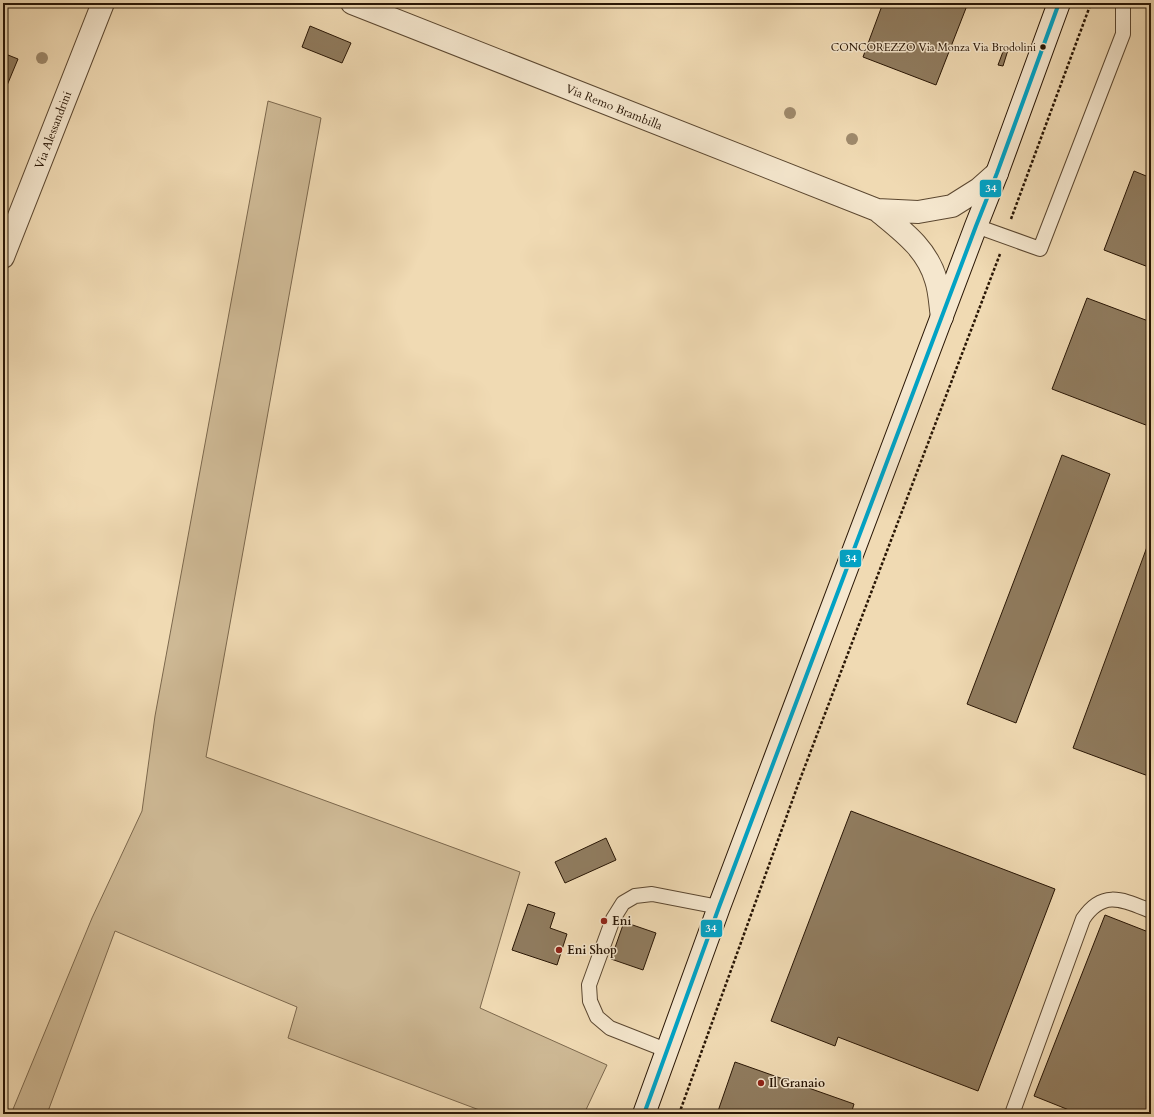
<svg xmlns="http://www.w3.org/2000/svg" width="1154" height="1117" font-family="Cardo,serif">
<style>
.green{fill:#ceb995;stroke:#7c684d}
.building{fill:#907c5f;stroke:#291605}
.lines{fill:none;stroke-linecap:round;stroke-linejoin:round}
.service-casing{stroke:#5b4730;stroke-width:16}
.minor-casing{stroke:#5b4730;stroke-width:24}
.secondary-casing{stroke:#291605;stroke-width:24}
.path{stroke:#291605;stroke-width:2.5;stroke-dasharray:3 2;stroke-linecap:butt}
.service{stroke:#f5e7ce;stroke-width:14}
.minor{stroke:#f5e7ce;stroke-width:22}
.secondary{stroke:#f5e7ce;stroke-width:22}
.bus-1-casing{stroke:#f5e7ce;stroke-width:7}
.bus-1{stroke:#02a2c4;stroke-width:4}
.tree{fill:#9e896b}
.bus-dot{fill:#291605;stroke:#f5e7ce;stroke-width:1.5}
.poi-dot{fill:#8f2418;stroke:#f5e7ce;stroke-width:1.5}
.labels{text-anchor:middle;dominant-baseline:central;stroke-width:3;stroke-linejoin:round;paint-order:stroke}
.bus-label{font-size:11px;fill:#291605;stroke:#f5e7ce;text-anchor:end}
.street-label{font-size:12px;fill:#291605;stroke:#f5e7ce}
.poi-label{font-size:12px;font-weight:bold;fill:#291605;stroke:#f5e7ce;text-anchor:start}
.line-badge{stroke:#f5e7ce;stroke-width:1.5}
.badge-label{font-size:11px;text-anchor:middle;font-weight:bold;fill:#fff}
</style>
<rect width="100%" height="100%" fill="#f0dab3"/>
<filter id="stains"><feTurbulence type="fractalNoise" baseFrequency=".005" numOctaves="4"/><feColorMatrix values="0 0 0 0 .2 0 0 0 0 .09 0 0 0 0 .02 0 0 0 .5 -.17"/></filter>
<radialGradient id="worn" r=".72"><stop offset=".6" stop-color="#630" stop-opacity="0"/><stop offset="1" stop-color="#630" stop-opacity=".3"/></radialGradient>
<path class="green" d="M268,101l53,17 -115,639 314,115 -40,136 127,57 -23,49h-94l-202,-76 9,-31 -182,-76 -68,183h-36l81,-196 50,-107 13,-95z"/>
<path class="building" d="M883,3h85l-32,82 -73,-28z
M310,26l41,17 -9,20 -40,-16z
M1004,49l4,1 -5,16 -5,-1z
M3,53l15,6 -15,36z
M1134,171l17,7v90l-47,-18z
M1087,298l64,24v105l-99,-38z
M1062,455l48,19 -94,249 -49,-19z
M1151,536v241l-78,-29z
M851,811l204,78 -77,202 -140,-54 -3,9 -64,-25z
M606,838l10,22 -51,23 -10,-21z
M528,904l27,9 -5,15 17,6 -10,31 -45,-15z
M1105,915l46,18v181h-72l-45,-18z
M624,922l32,11 -13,37 -32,-11z
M735,1062l119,42 -3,10h-134z"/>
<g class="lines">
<g class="service-casing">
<path id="service" d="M976,226l64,23 83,-215v-31
M666,1050l-56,-22 -13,-11 -7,-16 -1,-16 24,-66 10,-16 12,-7 17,-2 67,13
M1012,1114l71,-195c20,-30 40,-19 68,-8"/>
</g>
<g class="minor-casing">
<path id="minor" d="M352,3l525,207c24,20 50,38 59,70 4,12 4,25 6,37
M877,210l41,2 34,-6 27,-17 18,-16
M3,257l100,-254"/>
</g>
<g class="secondary-casing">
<path id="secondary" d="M644,1114l75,-207 257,-681 21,-53 62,-170"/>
</g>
<path class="path" d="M1011,219l80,-216
M679,1114l120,-332 201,-528"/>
<use href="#service" class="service"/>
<use href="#minor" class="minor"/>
<use href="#secondary" class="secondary"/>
<g class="bus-1-casing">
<path id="bus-1" d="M644,1114l75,-207 257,-681 21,-53 62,-170"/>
</g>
<use href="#bus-1" class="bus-1"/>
</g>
<g class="tree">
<circle cx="42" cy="58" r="6"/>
<circle cx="790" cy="113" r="6"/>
<circle cx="852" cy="139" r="6"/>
</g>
<circle class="bus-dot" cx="1043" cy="47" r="3.5"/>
<g class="poi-dot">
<circle cx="604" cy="921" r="4"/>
<circle cx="559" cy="950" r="4"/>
<circle cx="761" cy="1083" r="4"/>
</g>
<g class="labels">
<g class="bus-label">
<text x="1036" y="47">CONCOREZZO Via Monza Via Brodolini</text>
</g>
<g class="street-label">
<text transform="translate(614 107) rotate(22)">Via Remo Brambilla</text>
<text transform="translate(53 130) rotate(-69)">Via Alessandrini</text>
</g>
<g class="poi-label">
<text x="612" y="921">Eni</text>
<text x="567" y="950">Eni Shop</text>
<text x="769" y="1083">Il Granaio</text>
</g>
</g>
<g class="line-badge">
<rect x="979" y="179" width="23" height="19" rx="4" fill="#02a2c4"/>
<rect x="839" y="549" width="23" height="19" rx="4" fill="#02a2c4"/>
<rect x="700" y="919" width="23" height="19" rx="4" fill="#02a2c4"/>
</g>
<g class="badge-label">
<text x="991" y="192">34</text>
<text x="851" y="562">34</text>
<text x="711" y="932">34</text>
</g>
<rect width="1154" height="1117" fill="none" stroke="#f0dab3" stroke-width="16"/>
<rect x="4" y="4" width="1146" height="1109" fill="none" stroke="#291605" stroke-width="2"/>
<rect x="8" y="8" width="1138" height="1101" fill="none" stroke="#291605"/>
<rect width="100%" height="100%" filter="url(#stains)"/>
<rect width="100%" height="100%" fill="url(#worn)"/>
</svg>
